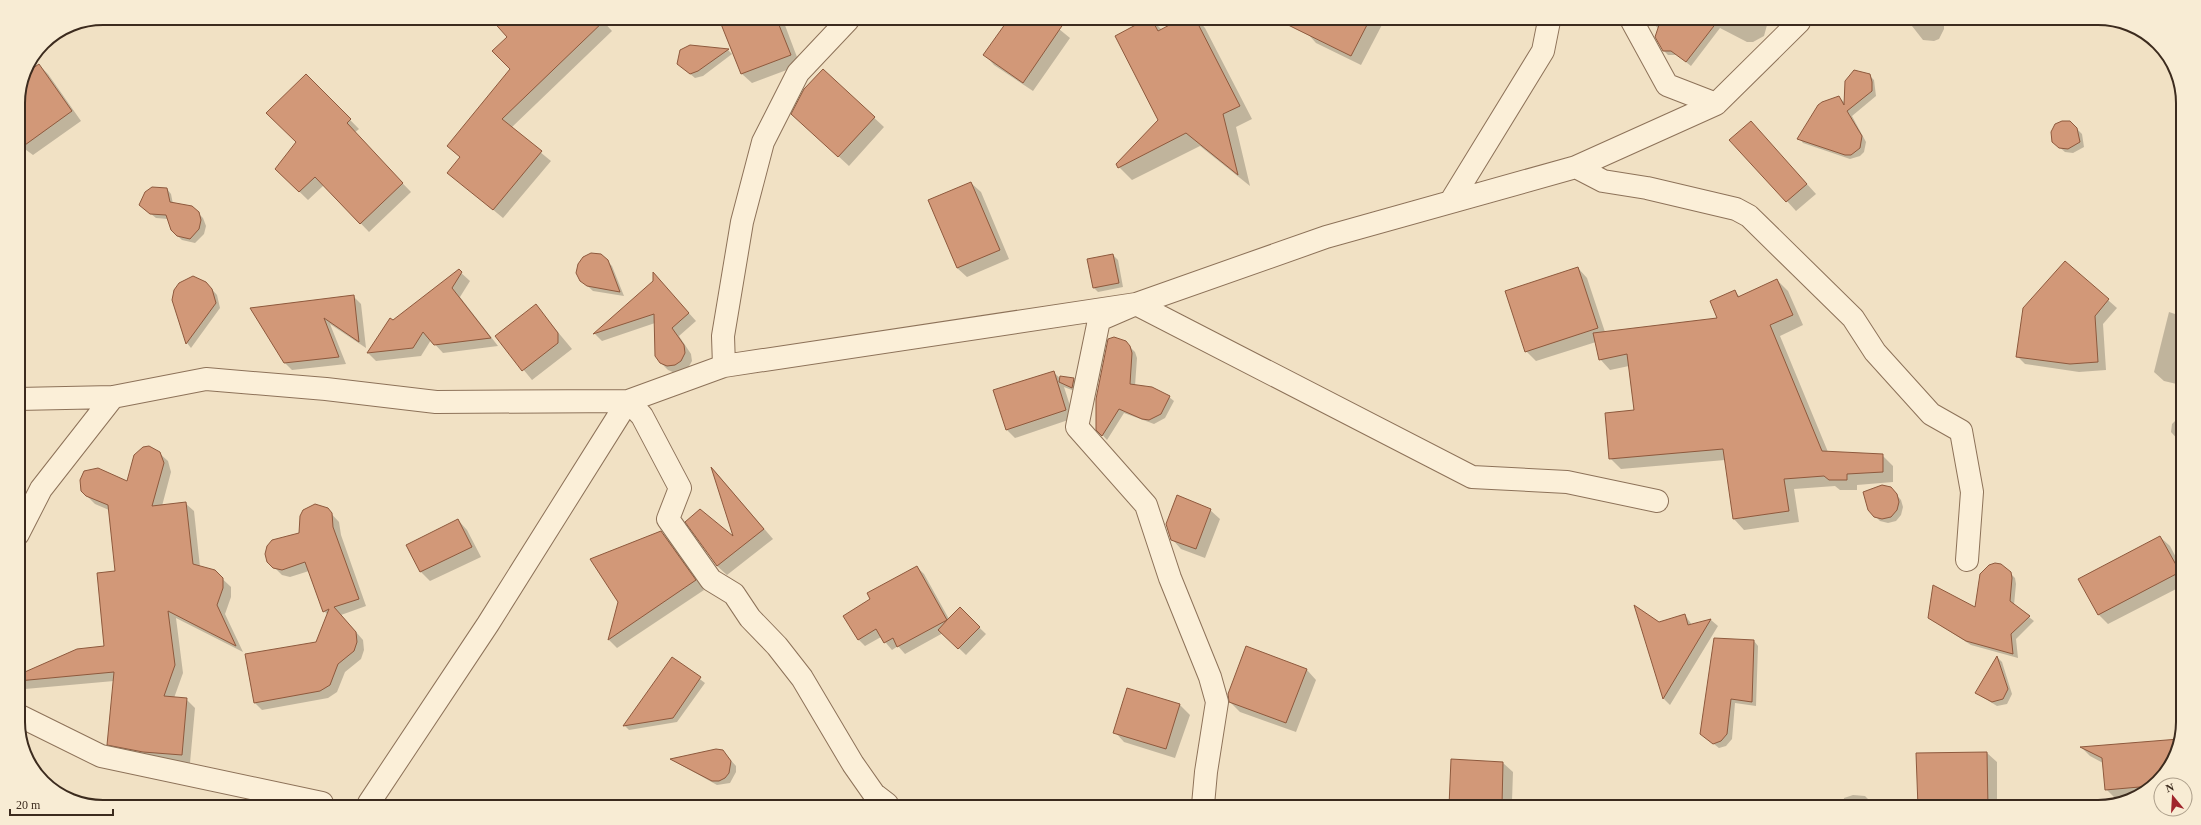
<svg xmlns="http://www.w3.org/2000/svg" width="2201" height="825" font-family="Georgia,serif">
<style>
.shadow{fill:#0003}
.building{fill:#d29878;stroke:#8e593d}
.lines{fill:none;stroke-linecap:round;stroke-linejoin:round}
.minor-casing{stroke:#8d7259;stroke-width:24}
.minor{stroke:#fbefd8;stroke-width:22}
.rim{fill:none;stroke:#3c2b1e;stroke-width:2}
</style>
<rect width="100%" height="100%" fill="#f1e1c4"/>
<path class="shadow" d="M507,19h94l11,12 -101,97 40,33 -48,57 -54,-45 12,-15 50,-89 -2,-32 -10,-10z
M720,19l63,1 17,45 -48,18 -10,-9z
M1048,20l22,18 -37,53 -39,-26 -9,-10z
M1147,20h5l10,10 19,-10h17l7,8 47,91 -16,8 14,59 -50,-40 -68,34 -13,-13 40,-47z
M1313,21h71l-23,44 -45,-22 -9,-10z
M1650,21l116,1 1,3 -3,11 -11,6h-6l-27,-14 -29,38 -14,-11h-9l-4,-4 -5,-22z
M1912,22h32v7l-5,10 -5,2 -11,-1 -11,-14z
M690,46l38,4 4,4 -29,22 -8,2 -12,-10z
M39,65l9,9 33,47 -48,34 -15,-11z
M823,70l61,57 -35,39 -47,-43z
M306,75l53,54 -5,4 57,59 -42,40 -45,-47 -16,15 -32,-31 21,-27z
M1869,75l5,5 2,16 -24,20 14,26 -2,10 -4,4 -10,3 -47,-16 -4,-5 40,-41 6,6z
M2070,122l12,12 2,13 -11,6 -8,-1 -7,-6z
M1760,132l56,62 -20,17 -65,-71z
M971,183l10,9 28,67 -42,18 -10,-9z
M167,189l4,5 2,10 25,9 5,5 3,8 -2,8 -9,9 -13,-3 -11,-10 -3,-11 -12,-1 -11,-9z
M1113,255l5,5 5,27 -25,5 -4,-4z
M607,261l5,5 12,30 -31,-5 -12,-11z
M2065,262l52,46 -14,16 3,46 -27,2 -54,-8 -8,-8z
M1578,268l9,10 18,54 113,-13 17,-27 5,5 37,-17 11,11 15,34 -23,11 48,116 54,3 11,11v16l-36,3v5h-17l-5,-4 -41,3 5,33 -55,8 -10,-11 -9,-59 -104,9 -11,-11 25,-47 -6,-45 -19,4 -10,-11 -4,-17 -60,19 -10,-10z
M459,271l11,10 -10,16 38,49 -55,7 -12,-13 -10,16 -45,5 -8,-8 22,-34 3,2z
M660,281l36,40 -17,15 12,18 1,7 -4,7 -13,5 -7,-3 -8,-8 -5,-39 -53,18 -7,-7 59,-52z
M206,283l11,12 3,13 -29,40 -4,-5 -14,-43z
M353,296l8,8 5,44 -36,-24 16,40 -54,6 -7,-7 -33,-55z
M536,306l36,43 -40,31 -36,-44z
M2169,312l12,4v69l-17,-4 -10,-9z
M1130,347l5,5 2,6 -2,28 34,11 5,4 -9,17 -11,6 -30,-11 -17,27 -10,-11z
M1053,372l8,7v-2l13,2 5,4 -2,9 -13,-5 10,31 -59,20 -9,-9z
M2181,415l-1,27 -9,-10 1,-8z
M159,453l9,8 3,11 -9,34 23,-3 9,8 6,56 14,4 17,16v10l-6,17 18,38 -67,-34 7,55 -9,25 12,1 9,9 -5,55 -38,-3 -35,-7 -9,-9 6,-63 -89,8 -7,-6v-7l87,-29 11,-75 -7,-62 -14,-6 -13,-13 46,-9z
M713,469l60,70 -46,36 -10,-9 -30,-44 48,16z
M1895,493l6,7 2,7 -2,8 -5,6 -8,2 -8,-2 -11,-11z
M327,509l12,13 2,13 25,71 -25,9 22,25 1,10 -3,9 -16,13 -8,20 -9,6 -66,12 -7,-7 61,-60 12,-28 -4,-4 -15,-40 -19,6 -8,-2 -14,-14z
M1210,510l10,9 -15,39 -24,-9 -9,-10z
M458,520l9,10 14,27 -51,24 -9,-9z
M661,532l9,9 34,49 -87,58 -8,-8 10,-39z
M2160,537l10,9 10,19v22l-72,37 -9,-9 -19,-36z
M917,567l7,7 25,45 11,-10 26,25 -20,21 -23,-22 -38,21 -7,-8 -6,4 -11,-13 -16,9 -7,-7z
M2010,573l5,5 1,6 -2,21 20,16 -18,18 2,19 -47,-13 -42,-27 47,-9z
M1636,608l23,15 26,-8 7,10 19,-5 7,6 -48,79 -6,-6z
M1754,641l4,5 -2,60 -21,-3 -3,36 -6,7 -7,2 -13,-10z
M1247,648l60,22 9,10 -20,52 -56,-20 -10,-10z
M672,658l33,25 -28,39 -48,8 -4,-4z
M1998,658l4,4 10,32 -5,10 -10,2 -21,-13z
M1128,689l52,16 10,10 -15,43 -51,-16 -9,-10z
M2177,734l1,16 -32,43 -14,4 -17,1 -9,-9 -3,-26 -13,-7 -8,-8 90,-8z
M1987,753l10,9v45h-78z
M727,756l9,10v6l-6,11 -13,2 -45,-25z
M1503,763l10,9 -1,29 6,5h-68z
M1853,795l12,1 5,5 1,5h-28l1,-8z
M1280,801l8,4h-19l4,-3z"/>
<path class="building" d="M491,19h115l-104,100 40,32 -49,59 -46,-37 13,-16 -13,-11 63,-77 -18,-18 15,-14z
M719,19l58,1 14,35 -50,19z
M1008,20h58l-43,63 -40,-28z
M1145,20h7l6,11 21,-11h17l44,86 -17,8 15,61 -52,-42 -68,35 -2,-4 42,-44 -43,-84z
M1280,21h89l-18,35z
M1660,22h57l-31,40 -15,-11h-8l-8,-14z
M690,45l39,4 -31,22 -8,3 -13,-10 3,-14z
M39,64l33,47 -54,39v-53l5,-22z
M823,69l52,48 -37,40 -47,-43 13,-25z
M1854,70l16,4 2,8v9l-25,20 15,25 -2,12 -9,7h-6l-48,-16 21,-34 4,-3 17,-6 5,9 1,-24z
M306,74l45,45 -4,4 56,60 -43,41 -45,-47 -16,15 -24,-23 21,-27 -30,-29z
M1751,121l56,63 -21,18 -57,-62z
M2062,121h8l7,7 3,14 -12,7 -9,-1 -7,-6 -1,-10 4,-8z
M971,182l29,68 -43,18 -29,-68z
M152,187l15,1 3,14 22,4 7,6 2,8 -2,9 -9,10 -13,-3 -6,-6 -5,-15 -16,-1 -11,-9 6,-13z
M591,253l10,1 7,6 12,32 -33,-6 -7,-5 -4,-8 2,-9 5,-7z
M1113,254l6,29 -26,5 -6,-29z
M2065,261l44,38 -14,17 3,46 -28,2 -54,-7 7,-49z
M1578,267l20,61 -73,24 -20,-61z
M459,269l3,3 -10,16 39,50 -57,7 -11,-13 -10,16 -46,5 23,-35 3,2z
M653,272l36,41 -17,15 12,17 1,8 -4,8 -6,4 -8,1 -7,-3 -5,-7 -1,-42 -61,20 60,-53z
M193,276l13,6 6,7 4,14 -30,41 -14,-44 2,-10 5,-7z
M1777,279l16,36 -23,10 52,126 61,3v18l-36,2v6h-18l-5,-4 -40,3 5,32 -56,8 -10,-70 -114,10 -4,-46 29,-3 -7,-56 -28,6 -6,-27 124,-15 -7,-17 25,-11 3,7z
M354,295l5,47 -35,-24 15,39 -55,6 -34,-55z
M536,304l22,29v10l-36,28 -27,-35z
M1114,337l12,4 4,5 2,7 -2,31 22,3 18,9 -9,18 -12,6 -7,-1 -23,-10 -17,27 -6,-6v-31l12,-60z
M1054,371l12,39 -60,20 -13,-40z
M1060,376l14,2 -2,10 -13,-6z
M149,446l11,6 4,11 -12,43 34,-4 7,62 22,6 8,8v10l-6,17 19,41 -68,-35 7,54 -11,31 23,2 -5,57 -39,-3 -36,-7 7,-73 -96,9v-6l59,-26 27,-3 -7,-73 18,-2 -7,-66 -22,-9 -5,-5 -1,-11 4,-9 14,-3 29,13 7,-26 9,-8z
M711,467l53,62 -47,37 -32,-44 15,-13 33,27z
M1882,485l9,2 6,7 2,8 -2,8 -6,7 -9,2 -8,-2 -6,-7 -5,-18z
M1177,495l34,14 -15,40 -25,-9 -5,-16z
M315,504l13,4 4,5 1,14 26,72 -25,8 22,25 1,10 -3,9 -16,13 -8,21 -10,6 -66,12 -9,-49 71,-12 13,-33 -6,3 -18,-50 -23,8 -9,-2 -6,-6 -2,-8 2,-8 5,-6 27,-7 1,-17 3,-6z
M458,519l14,28 -52,25 -14,-27z
M661,531l35,49 -88,60 10,-38 -28,-43z
M2160,536l20,36 -82,43 -20,-36z
M1995,563l6,1 10,8 1,6 -2,23 20,15 -19,18 2,20 -47,-13 -38,-23 5,-33 42,22 5,-33 9,-9z
M917,566l30,54 13,-13 20,20 -22,22 -20,-19 9,-10 -50,27 -4,-9 -9,5 -8,-14 -18,11 -15,-24 27,-17 -3,-6z
M1634,605l25,17 26,-8 3,11 23,-6 -48,80z
M1714,638l40,2 -2,62 -21,-3 -4,35 -6,7 -8,3 -13,-10z
M1246,646l61,23 -21,54 -57,-21 -1,-8z
M1997,656l11,33 -5,10 -11,3 -17,-9z
M672,657l29,20 -28,41 -50,8z
M1127,688l53,16 -14,45 -53,-16z
M2179,739l-1,11 -27,36 -46,4 -3,-32 -22,-11z
M716,749l7,1 8,11 -2,12 -4,5 -6,3h-7l-42,-22z
M1987,752l1,55h-70l-2,-54z
M1451,759l52,3 -1,44h-53z"/>
<g class="lines">
<g class="minor-casing">
<path id="minor" d="M1632,21l35,64 49,19
M1576,167l27,14 44,7 89,21 13,7 104,102 22,34 56,62 30,17 11,61 -5,68
M1451,201l92,-150 6,-30
M724,366l-1,-30 19,-114 21,-80 35,-69 50,-53
M18,399l95,-2 93,-18 120,10 110,13 192,-1 14,15 38,72 -12,31 43,61 23,14 16,24 27,28 25,32 51,86 21,30 13,10
M18,534l23,-45 72,-92
M18,715l83,41 221,47
M369,803l119,-179 140,-223 96,-35 412,-62 190,-67 250,-70 140,-63 83,-82
M1203,805l3,-33 11,-70 -7,-25 -40,-99 -24,-73 -69,-78 22,-107 37,-16 336,173 95,5 90,19"/>
</g>
<use href="#minor" class="minor"/>
</g>
<path d="M0 0H2201V825H0ZM103 25H2098A78 78 0 0 1 2176 103V722A78 78 0 0 1 2098 800H103A78 78 0 0 1 25 722V103A78 78 0 0 1 103 25Z" fill="#f8ecd4" fill-rule="evenodd"/>
<path class="rim" d="M103 25H2098A78 78 0 0 1 2176 103V722A78 78 0 0 1 2098 800H103A78 78 0 0 1 25 722V103A78 78 0 0 1 103 25Z"/>
<g transform="translate(2173 797) rotate(342)"><circle r="19" fill="#f8ecd4" stroke="#ad9f8b"/>
<path d="M0-3L7 15L0 10L-7 15Z" fill="#a0252c"/>
<text y="-6" font-size="11" font-weight="bold" text-anchor="middle" fill="#3c2b1e">N</text>
</g>
<path d="M10 809v6h103v-6" fill="none" stroke="#3c2b1e" stroke-width="2"/>
<text x="16" y="809" font-size="12" fill="#3c2b1e" stroke="#f8ecd4" stroke-width="3" paint-order="stroke">20 m</text>
</svg>
